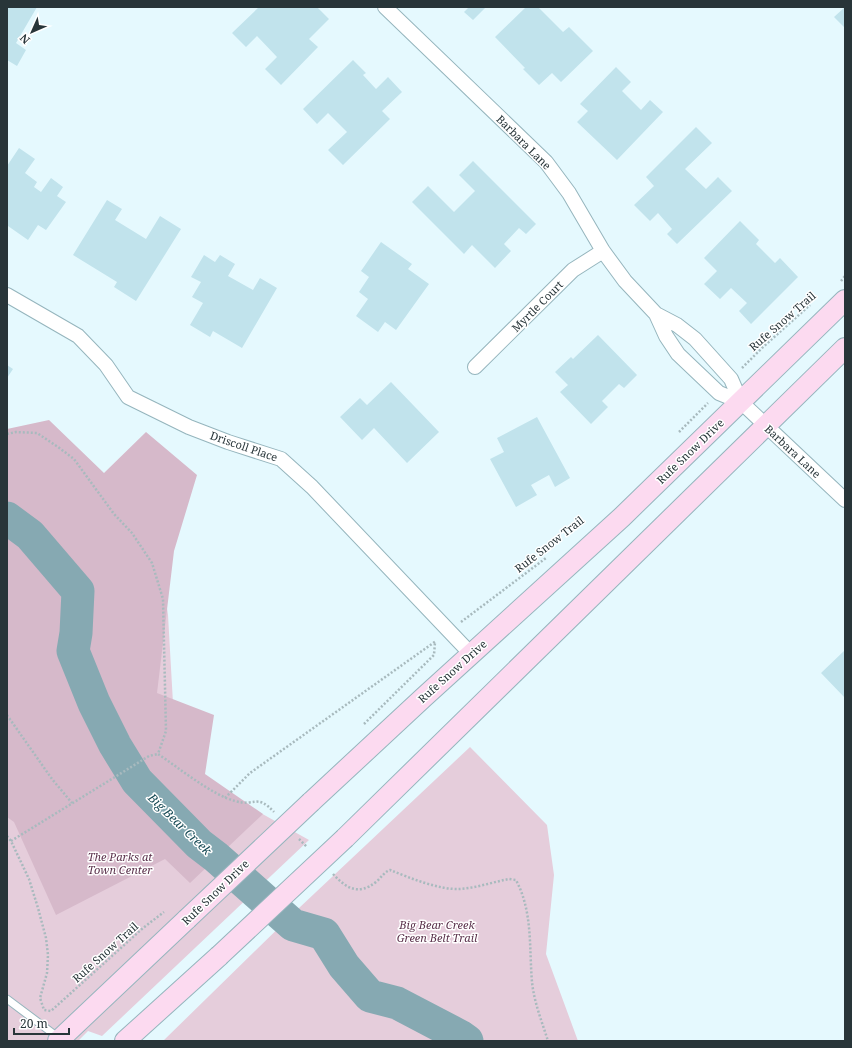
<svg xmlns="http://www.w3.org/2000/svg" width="852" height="1048" font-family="'Noto Serif',serif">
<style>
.green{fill:#e5cddb}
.forest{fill:#d6b9ca}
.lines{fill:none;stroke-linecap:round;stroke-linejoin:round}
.river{stroke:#86a9b2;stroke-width:33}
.building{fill:#c1e3ec}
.lane-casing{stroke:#95b5bd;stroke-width:9}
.street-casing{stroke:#95b5bd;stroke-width:16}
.secondary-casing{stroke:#95b5bd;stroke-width:22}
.path{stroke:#a8babe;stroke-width:2.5;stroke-dasharray:2 2;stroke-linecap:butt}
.lane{stroke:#fff;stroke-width:7}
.street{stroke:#fff;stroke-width:14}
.secondary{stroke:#fcdaf0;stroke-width:20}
.secondary-bridge-casing{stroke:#95b5bd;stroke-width:22;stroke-linecap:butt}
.secondary-bridge{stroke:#fcdaf0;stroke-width:20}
.labels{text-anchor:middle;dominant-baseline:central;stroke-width:3;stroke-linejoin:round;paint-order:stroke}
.street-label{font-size:11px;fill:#283539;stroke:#fff}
.park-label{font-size:11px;font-style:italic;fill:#5a314b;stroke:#fff}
.water-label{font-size:12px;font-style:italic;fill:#144853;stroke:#fff}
</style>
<rect width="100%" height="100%" fill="#e5f9fe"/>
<path class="green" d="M7,429l148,96 13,90 8,141 10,15 123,69 -207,196 -14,-5 -10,10h-71z
M470,747l77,78 7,50 -8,79 32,87h-415l135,-132z"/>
<path class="forest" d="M49,420l55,53 42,-41 51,43 -23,76 -17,142 57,22 -9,59 58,40 -73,69 -25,-24 -109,56 -42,-93 -7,-5v-388z"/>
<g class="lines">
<path class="river" d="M7,518l23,17 48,56 -2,42 -3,18 21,52 21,42 22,36 62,63 17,13 77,68 31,9 20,32 26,30 27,7 63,33 7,5"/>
</g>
<path class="building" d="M7,7h30l-21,36 10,7 -9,16 -10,-6z
M259,7h58l12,12 -20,20 9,8 -37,38 -16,-16 12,-12 -20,-21 -11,11 -14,-14z
M469,7h17l-13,13 -9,-8z
M526,7h12l25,25 6,-5 24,24 -32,31 -9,-9 -13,12 -16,-16 2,-1 -30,-31z
M845,7v21l-11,-11z
M353,60l13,13 -3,2 13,14 12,-12 14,15 -20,19 8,8 -47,46 -15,-15 19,-18 -19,-19 -11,11 -14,-15z
M616,67l15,15 -9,9 19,19 9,-10 13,12 -46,48 -40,-38 11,-11 -8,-7z
M696,127l16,16 -27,26 21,20 12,-12 14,14 -55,53 -10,-10 5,-5 -14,-16 -8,8 -16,-16 20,-19 -8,-9z
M19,148l16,11 -10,14 12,9 -3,5 7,5 10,-14 12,9 -6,9 9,6 -20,28 -8,-5 -10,15 -20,-14 -1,2v-62z
M473,161l63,63 -10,10 -7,-6 -15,16 7,7 -16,17 -23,-23 -8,9 -52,-52 16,-16 26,26 21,-21 -16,-16z
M107,200l15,9 -7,11 31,19 14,-23 21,13 -45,72 -22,-14 3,-5 -44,-27z
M740,221l19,19 -3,4 19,19 5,-5 18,19 -47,47 -12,-13 8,-8 -16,-15 -11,11 -16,-15 13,-13 -13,-13z
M381,242l31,22 -4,5 21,15 -33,46 -11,-8 -7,10 -22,-16 12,-17 -9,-7 10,-15 -8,-6z
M204,255l11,7 5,-7 15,9 -7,12 25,14 7,-12 17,10 -35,60 -29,-17 -3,6 -20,-12 13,-22 -11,-6 9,-15 -10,-5z
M598,335l39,40 -13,13 -5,-4 -17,17 6,6 -17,17 -31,-32 8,-7 -13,-13 16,-15 2,2z
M7,365l6,4 -6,9z
M391,382l48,50 -32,31 -33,-35 -12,12 -22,-23 20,-19 7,7z
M537,417l33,61 -15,9 -6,-12 -18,10 6,10 -21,12 -26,-48 14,-7 -7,-14z
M845,650v48l-24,-25z"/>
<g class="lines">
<g class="lane-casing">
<path id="lane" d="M7,999l52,39"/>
</g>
<g class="street-casing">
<path id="street" d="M385,7l161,155 23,31 34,58 22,30 31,33 10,22 12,18 41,39 22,9
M7,295l71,41 28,29 22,32 61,30 39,15 53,17 31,28 159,167
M656,314l21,11 18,14 36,40 10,23 104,98
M475,367l98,-97 30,-19"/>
</g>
<g class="secondary-casing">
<path id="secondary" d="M311,802l113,-105 198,-180 223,-217
M345,838l500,-490
M58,1041l129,-122
M125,1041l94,-85"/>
</g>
<path class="path" d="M841,281l4,-5
M742,368l20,-20 48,-43
M679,432l29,-29
M7,434l9,-2 21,1 21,14 16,12 40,55 18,19 20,30 11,36 3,132 -8,23c21,14 54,41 77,47 20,6 21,-8 39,11
M461,622l85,-64
M7,715l45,64 20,24
M364,724l70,-69 1,-13
M225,798l25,-25 186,-132
M7,836l4,5 18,38 9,29 8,30 2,17 -1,18 -7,25 4,12 7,1 92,-83 21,-16
M299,839l8,8
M11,841l138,-85 9,-2
M333,874c13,14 25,22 43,8 5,-4 8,-10 14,-12 20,8 49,20 70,19 16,-1 33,-7 49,-10l7,1c17,32 13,68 16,102 2,20 10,40 16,59"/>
<use href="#lane" class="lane"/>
<use href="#street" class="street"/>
<use href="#secondary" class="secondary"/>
<g class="secondary-bridge-casing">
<path id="secondary-bridge" d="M187,919l124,-117
M219,956l126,-118"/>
</g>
<use href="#secondary-bridge" class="secondary-bridge"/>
</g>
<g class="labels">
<g class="street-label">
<text transform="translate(524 142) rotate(45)">Barbara Lane</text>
<text transform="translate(537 306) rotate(-45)">Myrtle Court</text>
<text transform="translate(782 321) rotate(-41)">Rufe Snow Trail</text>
<text transform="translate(244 446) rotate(19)">Driscoll Place</text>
<text transform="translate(690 451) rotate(-44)">Rufe Snow Drive</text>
<text transform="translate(793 451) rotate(43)">Barbara Lane</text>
<text transform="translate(549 544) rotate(-38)">Rufe Snow Trail</text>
<text transform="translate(452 671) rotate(-42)">Rufe Snow Drive</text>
<text transform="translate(215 892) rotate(-44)">Rufe Snow Drive</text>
<text transform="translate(105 952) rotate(-42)">Rufe Snow Trail</text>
</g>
<g class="park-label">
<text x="120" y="856">The Parks at<tspan x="120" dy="13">Town Center</tspan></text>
<text x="437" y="924">Big Bear Creek<tspan x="437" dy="13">Green Belt Trail</tspan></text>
</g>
<g class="water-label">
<text transform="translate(180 824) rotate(44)">Big Bear Creek</text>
</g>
</g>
<rect width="852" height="1048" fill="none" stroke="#283539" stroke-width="16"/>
<g transform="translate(32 32) rotate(225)" stroke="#ffffff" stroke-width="3" paint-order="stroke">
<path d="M0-3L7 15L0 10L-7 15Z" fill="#283539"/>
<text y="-6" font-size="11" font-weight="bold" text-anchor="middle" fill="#283539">N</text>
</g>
<path d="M14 1028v6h55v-6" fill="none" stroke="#283539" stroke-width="2"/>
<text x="20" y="1028" font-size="12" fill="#283539" stroke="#ffffff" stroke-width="3" paint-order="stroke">20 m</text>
</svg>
